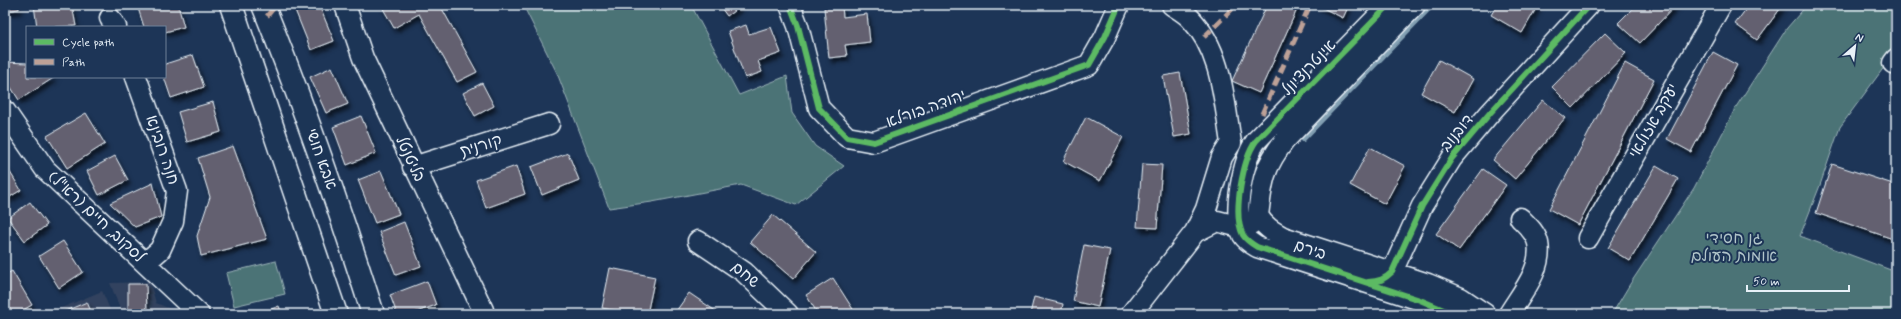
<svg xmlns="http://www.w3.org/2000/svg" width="1901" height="319" font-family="Mynerve,'Playpen Sans Hebrew',sans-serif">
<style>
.built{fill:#32425e}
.green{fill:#4c7376;stroke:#9ab2b7}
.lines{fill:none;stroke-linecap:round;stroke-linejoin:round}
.stream{stroke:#829fb2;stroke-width:4}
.building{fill:#646170;stroke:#e8f1f8;filter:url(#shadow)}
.minor-casing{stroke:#e8f1f8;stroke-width:23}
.major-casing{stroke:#e8f1f8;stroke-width:25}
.minor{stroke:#1d3557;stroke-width:20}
.major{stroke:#1d3557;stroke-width:22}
.quiet{stroke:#bda197;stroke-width:5;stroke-dasharray:10 5;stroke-linecap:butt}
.cycleway-casing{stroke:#1d3557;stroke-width:8}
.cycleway{stroke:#5cba63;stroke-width:6}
.labels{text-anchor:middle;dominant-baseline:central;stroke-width:4;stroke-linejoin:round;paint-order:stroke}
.street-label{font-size:16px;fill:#e8f1f8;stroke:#1d3557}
.park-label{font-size:16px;fill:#b1c5ca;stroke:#1d3557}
</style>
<defs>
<filter id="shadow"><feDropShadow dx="2.5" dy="4.5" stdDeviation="2" flood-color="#0009"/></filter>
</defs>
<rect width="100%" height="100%" fill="#1d3557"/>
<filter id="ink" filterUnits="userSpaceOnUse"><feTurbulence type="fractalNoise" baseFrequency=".025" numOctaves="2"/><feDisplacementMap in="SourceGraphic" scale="8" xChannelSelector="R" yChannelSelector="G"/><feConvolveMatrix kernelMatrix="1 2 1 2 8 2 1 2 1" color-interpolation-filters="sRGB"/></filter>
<g filter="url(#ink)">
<path class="built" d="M150,282l6,21 27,11h-61l-12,-31z
M102,291l10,23h-65z"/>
<path class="green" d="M520,5h171l48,90 48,-19 5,37 23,33 29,20 -48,39 -55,-20 -89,17 -43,6 -52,-135 -32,-64z
M1807,5h89v46l-56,76 -21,61 -19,48 96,36v42h-284l18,-30 64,-96 42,-81 51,-79z
M276,261l9,33 -51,12 -8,-33z"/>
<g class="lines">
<path class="stream" d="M1303,140l130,-135"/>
</g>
<path class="building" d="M5,5h14v4l-14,2z
M34,5h38l4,21 -39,1z
M148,5h30l6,22 -19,5v-5h-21l-6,-19z
M293,5h26l15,36 -23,9z
M381,5h59l37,67 -20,10 -38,-68 -25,14z
M719,5h21l1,1 -14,10z
M1267,5h32l-40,88 -27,-12z
M1317,5h32l-6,13z
M1497,5h41l-16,28 -31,-18z
M1636,5h40l-36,38 -22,-20z
M1749,5h34l-26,35 -22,-16z
M842,6l1,11 24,-3 3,28 -25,3 2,11 -18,2 -5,-50z
M746,25l3,9 22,-7 10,26 -23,8 4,11 -17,6 -17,-47z
M1605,33l21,20 -53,55 -21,-21z
M1713,52l24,13 -46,87 -24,-13z
M193,55l11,32 -33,11 -7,-21h1v-13z
M1439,60l34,19 -18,33 -34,-19z
M5,62l22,1v14h28l-36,23 -14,-22z
M1625,63l29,16 -76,146 -29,-16z
M332,67l16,37 -22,9 -16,-36z
M1180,73l11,61 -17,3 -11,-61z
M482,83l12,23 -19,10 -12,-23z
M1543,100l22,18 -50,61 -22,-19z
M213,102l8,30 -34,10 -9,-30z
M86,113l19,31 -38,24 -20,-32z
M361,116l15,37 -29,12 -14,-38z
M1086,117l37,20 -23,44 -37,-20z
M233,146l34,93 -66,17 -4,-20 13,-39 -12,-39z
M1370,147l35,19 -20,38 -35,-19z
M568,153l11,27 -37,15 -11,-28z
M115,156l13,24 -29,15 -12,-24z
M1142,164l20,1 -5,63 -20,-1z
M1832,164l64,21v55l-80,-27z
M516,166l9,28 -39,14 -10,-28z
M1656,166l22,13 -48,82 -22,-13z
M8,169l13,21 -16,10v-29z
M1483,169l23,16 -47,65 -23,-16z
M381,171l18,43 -24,9 -17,-43z
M153,183l8,34 -26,10 -25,-24z
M30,202l17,23 -22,16 -17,-23z
M773,215l43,37 -23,27 -43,-37z
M404,222l17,44 -25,9 -17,-43z
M63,241l20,31 -24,16 -20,-32z
M1084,245l26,5 -12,57 -25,-6z
M610,268l45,9 -8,37h-15l-30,-6z
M12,271l20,34 -16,9h-11v-39z
M833,278l23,36h-38l-12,-19z
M427,281l9,24 -25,9h-14l-7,-19z
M128,284h18l1,29h19v1h-38z
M689,293l31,21h-46z
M1034,297l29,7 -2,10h-31z
M87,302l5,12h-34z
M279,306l3,8h-23z"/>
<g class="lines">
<g class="minor-casing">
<path id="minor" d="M345,5l18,53 120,252
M790,5l8,21 21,82 28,29 27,5 215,-77 16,-28 14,-32
M1172,5c6,4 13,8 18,13 32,33 34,82 41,125
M1389,5l-133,136c-13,18 -24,73 -13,94 3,5 9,9 14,12l163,53 33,14
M110,18l6,9
M1896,59l-3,4 3,2
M136,77l41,114 -4,30 -13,29 -15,13
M5,111l40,58 154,145
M413,167l136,-43
M1258,216c4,-34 5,-48 27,-76l130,-135
M1258,216c7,11 14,15 25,21l145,47 33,14 24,16
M1195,232l22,-11 23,6 11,-3
M1588,238l133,-233
M698,241l46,31 44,42
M1364,282c12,0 19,-2 28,-10l30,-66 30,-48 38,-45 99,-108
M1131,314l64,-82 11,-23 16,-52 9,-14
M1509,314c12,-20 34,-45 29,-71 -2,-10 -11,-18 -18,-25"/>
</g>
<g class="major-casing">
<path id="major" d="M231,5l105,309
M263,5c41,101 77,205 110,309"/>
</g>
<use href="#minor" class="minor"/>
<use href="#major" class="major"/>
<path class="quiet" d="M267,16l9,-11
M1204,37l32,-32
M1262,114l48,-109"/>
<g class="cycleway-casing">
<path id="cycleway" d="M790,5l8,21 21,82 28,29 27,5 215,-77 16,-28 14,-32
M1389,5l-133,136c-13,18 -24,73 -13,94 3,5 9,9 14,12l163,53 33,14
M1368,282c11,0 17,-3 24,-10l30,-66 30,-48 38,-45 99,-108"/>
</g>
<use href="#cycleway" class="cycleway"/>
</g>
</g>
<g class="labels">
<g class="street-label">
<text transform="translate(1309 68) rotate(-46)">אינטרנציונל</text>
<text transform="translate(926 109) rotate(-20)">יהודה בורלא</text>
<text transform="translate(1654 121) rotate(-60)">יעקב אזולאי</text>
<text transform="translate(1457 133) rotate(-51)">דובנוב</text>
<text transform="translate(481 146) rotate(-17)">קורנית</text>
<text transform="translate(162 150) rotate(71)">חנה רובינא</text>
<text transform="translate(321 159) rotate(70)">אבא חושי</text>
<text transform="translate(410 159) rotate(65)">בליטנטל</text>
<text transform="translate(96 217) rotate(43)">לסקוב, חיים (רא"ל)</text>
<text transform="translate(1310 250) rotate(18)">בירם</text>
<text transform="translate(745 275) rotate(39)">שחם</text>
</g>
<g class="park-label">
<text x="1734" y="238">גן חסידי<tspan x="1734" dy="18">אומות העולם</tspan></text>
</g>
</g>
<rect width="1901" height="319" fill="none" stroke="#1d3557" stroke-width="20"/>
<rect x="10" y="10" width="1881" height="299" fill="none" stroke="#e8f1f8" stroke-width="1.5" filter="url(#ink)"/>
<rect x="26" y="26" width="140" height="52" fill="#1d3557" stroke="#6e8097"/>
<rect x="34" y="39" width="20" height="6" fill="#5cba63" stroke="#6e8097"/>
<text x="62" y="46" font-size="12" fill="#e8f1f8">Cycle path</text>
<rect x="34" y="59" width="20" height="6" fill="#bda197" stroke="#6e8097"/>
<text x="62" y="66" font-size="12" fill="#e8f1f8">Path</text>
<g transform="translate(1855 46) rotate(28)" stroke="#1d3557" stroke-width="3" paint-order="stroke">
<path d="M0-3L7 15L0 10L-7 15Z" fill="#e8f1f8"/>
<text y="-6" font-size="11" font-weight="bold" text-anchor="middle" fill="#e8f1f8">N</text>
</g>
<path d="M1747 285v6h102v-6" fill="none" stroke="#e8f1f8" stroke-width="2"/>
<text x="1753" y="285" font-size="12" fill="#e8f1f8" stroke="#1d3557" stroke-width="3" paint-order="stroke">50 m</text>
</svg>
